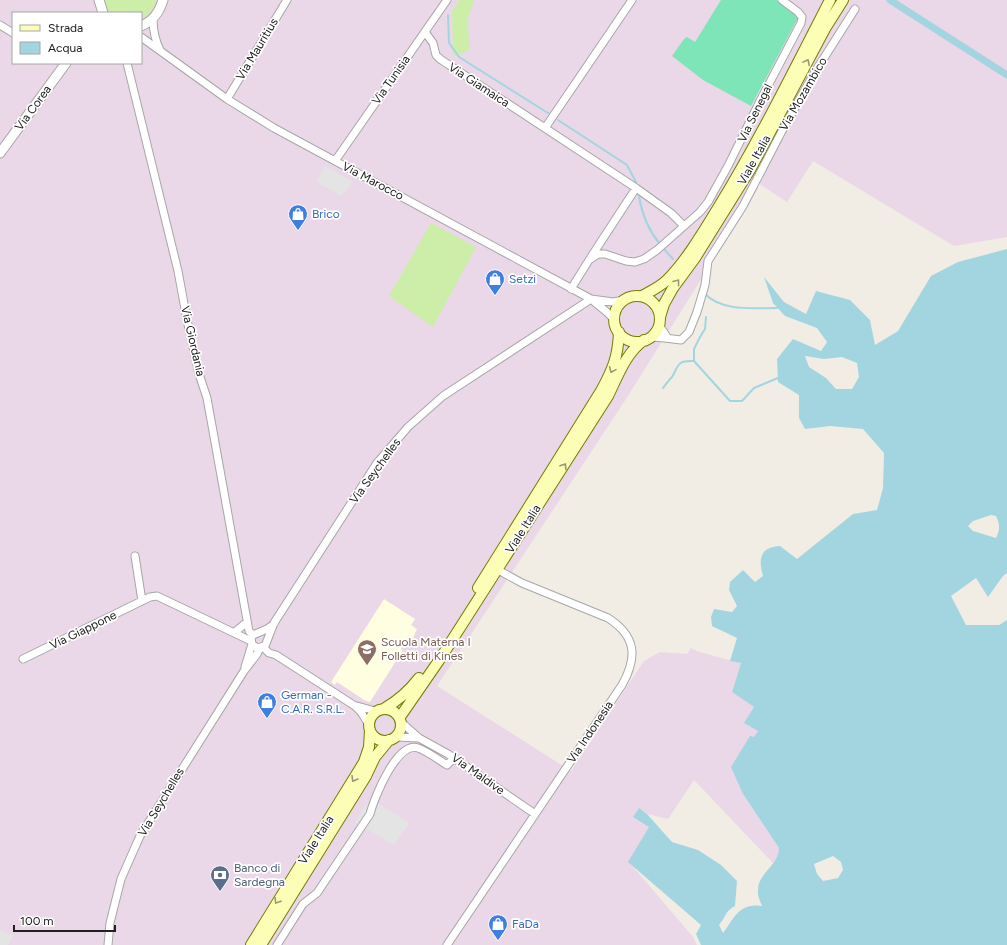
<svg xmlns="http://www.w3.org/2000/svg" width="1007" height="945" font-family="Figtree,sans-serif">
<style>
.industrial{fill:#ead7e7;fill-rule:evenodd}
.education{fill:#fffee0}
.grass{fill:#cdeea8}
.pitch{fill:#7ee5b9}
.parking{fill:#e4e4e4}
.water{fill:#a3d5e1;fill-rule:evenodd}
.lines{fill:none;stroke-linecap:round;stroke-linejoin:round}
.stream{stroke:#a3d5e1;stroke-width:2}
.canal{stroke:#a3d5e1;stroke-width:7}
.minor-casing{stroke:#a7a7a7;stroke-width:9}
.tertiary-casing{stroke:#a7a7a7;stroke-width:11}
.secondary-casing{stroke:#747d00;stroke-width:12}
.minor{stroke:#fff;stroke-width:7}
.tertiary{stroke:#fff;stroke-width:9}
.secondary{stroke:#fdfeb6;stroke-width:10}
.oneway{stroke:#9a9a72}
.labels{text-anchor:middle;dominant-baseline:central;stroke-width:3.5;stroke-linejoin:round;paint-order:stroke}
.street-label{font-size:12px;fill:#202020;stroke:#fff}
.shop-label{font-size:12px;fill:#366cbe;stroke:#fff;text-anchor:start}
.education-label{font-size:12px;fill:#785e54;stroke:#fff;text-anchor:start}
.service-label{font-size:12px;fill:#4e5e75;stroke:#fff;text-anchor:start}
</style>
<rect width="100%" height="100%" fill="#f1ede5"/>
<path class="industrial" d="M0,0h1007v237l-53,9 -141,-85 -26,41 -29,-19v6l-134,213 -187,284 134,85 73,-110 16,-9 27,2 4,-6 8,4 42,11 -9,29 22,15 4,24 -4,6 -11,57 36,54v7l-6,8 -79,-83 -26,39 -21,-5 -8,-5 10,18 -20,35 64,75 4,8h-697zM13,13h128v50h-128z"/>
<path class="education" d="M384,599l31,20 -4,6 6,4 -5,11 -5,-2 -6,11 2,1 -33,52 -6,-2 -27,-18 -2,3 -4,-3z"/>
<path class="grass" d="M105,0h51c-2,9 -7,16 -15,19v-6h-30l-3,-3z
M459,0h15l-6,19 1,31 -16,7 -1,-45z
M431,223l45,24 -43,80 -44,-31z"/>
<path class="pitch" d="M721,0h56l22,16 -48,90 -48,-26 -31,-24 12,-17 3,-2 8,5z"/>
<path class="parking" d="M325,166l27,15 -4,8 -7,7 -25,-14z
M370,798l39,25 -15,22 -39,-23z
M0,930l14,5 -6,10h-8z"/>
<path class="water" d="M1007,249v324l-4,3 -15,21 -12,-19 -25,18 15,29h33l8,-5v325h-306l-5,-11 5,-9 -73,-63 21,-35 -16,-10 6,-9 8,6 25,28 26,8 23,15 16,16 -2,25c-11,6 -8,10 -16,19l4,8c8,-10 14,-26 29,-27 3,-1 7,0 10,0 -2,-5 -5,-11 -4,-16 0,-17 21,-25 21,-42l-36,-54 -12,-27 19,-31 4,1 4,-6 -14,-8 10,-16 -22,-15 9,-29 -11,-2 7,-23 -25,-12 -1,-9 3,-8 18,3 5,-6 -8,-16 1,-8 13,-12 12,12 8,-6c-5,-17 -3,-29 17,-30l17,13 56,-45 24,-4 6,-22 1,-35 -21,-24 -33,-3 -25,3 -6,-11v-23l-21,-13 -1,-23 16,-20 28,12 6,-9 -10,-14 -32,-12 -12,-13 -9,-26 20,25 22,12 10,-23 34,9 20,20 5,25 23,-14 33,-55 27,-14zM805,356l19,3 18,-2 15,6 2,14 -7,12h-16l-10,-11 -17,-11zM991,515l5,1c4,8 4,14 0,22l-23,-7 -5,-5 5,-5zM833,856l8,6 2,8 -5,8 -15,3 -6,-7 -3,-10z"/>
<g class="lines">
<path class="stream" d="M448,15l1,28 10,14 89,56
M558,120l69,45 9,17
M639,197c3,17 10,34 21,47
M663,248l10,11
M704,293c18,19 49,15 73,15
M706,317l-1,12 -5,8 -6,12v12l36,40h12l12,-13 24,-10
M663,388c3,-4 6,-8 9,-11 7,-12 5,-17 22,-16"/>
<path class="canal" d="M890,0l117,75"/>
<g class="minor-casing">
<path id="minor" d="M153,19c0,13 2,21 7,31
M0,25l13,8
M425,32l8,11 3,12 4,4 196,129 35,25 13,13
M141,37l86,62 47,29 317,171 17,14 7,8
M127,63l51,208 9,49 12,54 8,24 42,233 4,4
M227,99l60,-99
M545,128l87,-128
M335,161l112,-161
M591,257l45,-69
M571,289l18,-29 9,-6h7l21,7 9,1 9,-3 13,-9 43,-38 8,-10 20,-36 32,-65 41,-78 1,-6 -4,-5 -16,-12
M591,299l22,3 11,-2
M659,325l8,12
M651,337c10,0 20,2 30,3l8,-8 8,-20 8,-27 3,-24 35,-55 39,-75 33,-59 40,-63
M135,556l7,45
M235,632l12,-10
M252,644l5,4 8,-2 9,-23 103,-160 31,-36 35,-31 148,-97
M263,647l6,6 7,2 79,51 6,6 8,13
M23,659l127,-62 7,-1 94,45
M245,667l7,-23 -1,-6 2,-3 14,-6 7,-5
M357,706l18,5
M401,722l18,16 29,16 87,60
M396,737l23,1
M108,945l2,-22 11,-44 19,-43 104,-165 13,-17 3,-6
M277,945l26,-41 14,-11 53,-79c4,-16 27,-73 48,-66 9,3 21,12 29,17l7,-7
M447,945l175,-260c16,-28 14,-49 -14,-67l-86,-35 -24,-13"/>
</g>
<g class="tertiary-casing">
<path id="tertiary" d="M99,0l4,13
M141,26c12,-5 18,-13 22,-26
M0,153l66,-90"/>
</g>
<g class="secondary-casing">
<path id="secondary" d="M642,296c9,-5 18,-9 25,-16 20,-20 36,-48 51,-72 41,-67 76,-138 112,-208
M614 319a23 23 0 1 1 46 0a23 23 0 1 1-46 0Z
M660,317l4,-13 9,-16 22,-30 56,-90 75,-141 17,-27
M478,588l123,-197c12,-22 17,-34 18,-59
M385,708c14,-8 24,-17 34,-30
M369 725a16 16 0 1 1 32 0a16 16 0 1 1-32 0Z
M400,717l40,-58 168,-263c10,-20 17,-42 36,-56
M251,945l113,-183 5,-15 1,-17
M261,945l105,-169 9,-19 14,-17"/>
</g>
<use href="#minor" class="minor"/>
<use href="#tertiary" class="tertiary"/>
<use href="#secondary" class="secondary"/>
</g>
<defs><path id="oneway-chevron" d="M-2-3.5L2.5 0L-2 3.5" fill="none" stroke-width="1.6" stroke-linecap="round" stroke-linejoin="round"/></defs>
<g class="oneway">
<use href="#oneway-chevron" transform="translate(807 62) rotate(-62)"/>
<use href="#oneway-chevron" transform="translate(677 282) rotate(-53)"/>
<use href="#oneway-chevron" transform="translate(612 370) rotate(114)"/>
<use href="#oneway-chevron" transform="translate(564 466) rotate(-58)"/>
<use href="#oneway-chevron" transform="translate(354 779) rotate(121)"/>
<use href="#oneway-chevron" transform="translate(277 901) rotate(122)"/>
</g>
<defs>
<g id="shop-pin" transform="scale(1)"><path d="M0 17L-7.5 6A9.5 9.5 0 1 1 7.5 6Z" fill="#3f7fe0" stroke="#fff"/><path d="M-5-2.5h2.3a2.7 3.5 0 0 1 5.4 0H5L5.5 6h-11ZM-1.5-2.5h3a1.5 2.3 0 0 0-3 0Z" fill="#fff"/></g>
<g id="school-pin" transform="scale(1)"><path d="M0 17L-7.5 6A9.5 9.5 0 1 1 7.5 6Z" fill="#8d6e63" stroke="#fff"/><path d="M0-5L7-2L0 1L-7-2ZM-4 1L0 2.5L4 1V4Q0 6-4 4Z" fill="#fff"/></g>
<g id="bank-pin" transform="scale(1)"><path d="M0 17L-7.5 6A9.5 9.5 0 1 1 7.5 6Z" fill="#5c6f8a" stroke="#fff"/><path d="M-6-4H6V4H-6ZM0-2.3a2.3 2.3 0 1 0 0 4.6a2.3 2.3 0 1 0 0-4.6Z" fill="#fff"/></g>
</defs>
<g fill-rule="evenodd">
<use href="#shop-pin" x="298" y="214"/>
<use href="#shop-pin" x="495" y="279"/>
<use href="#school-pin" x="367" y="649"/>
<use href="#shop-pin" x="267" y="702"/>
<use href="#bank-pin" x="220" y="875"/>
<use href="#shop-pin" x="498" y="924"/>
</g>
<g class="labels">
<g class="street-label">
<text transform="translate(257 49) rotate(-59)">Via Mauritius</text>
<text transform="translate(391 80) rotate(-55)">Via Tunisia</text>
<text transform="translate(479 85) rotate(33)">Via Giamaica</text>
<text transform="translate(803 94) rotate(-60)">Via Mozambico</text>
<text transform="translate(33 108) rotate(-54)">Via Corea</text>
<text transform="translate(755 113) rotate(-64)">Via Senegal</text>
<text transform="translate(754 160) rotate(-61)">Viale Italia</text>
<text transform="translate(373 181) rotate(28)">Via Marocco</text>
<text transform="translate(193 341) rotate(77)">Via Giordania</text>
<text transform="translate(375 471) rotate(-54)">Via Seychelles</text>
<text transform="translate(523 529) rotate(-58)">Viale Italia</text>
<text transform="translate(83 630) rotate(-26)">Via Giappone</text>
<text transform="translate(590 732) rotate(-56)">Via Indonesia</text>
<text transform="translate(478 774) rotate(35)">Via Maldive</text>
<text transform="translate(161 802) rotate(-59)">Via Seychelles</text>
<text transform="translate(316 840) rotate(-58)">Viale Italia</text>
</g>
<g class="shop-label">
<text x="312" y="214">Brico</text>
<text x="509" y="279">Setzi</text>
<text x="281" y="695">German -<tspan x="281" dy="14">C.A.R. S.R.L.</tspan></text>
<text x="512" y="924">FaDa</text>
</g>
<g class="education-label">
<text x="381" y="642">Scuola Materna I<tspan x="381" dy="14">Folletti di Kines</tspan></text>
</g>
<g class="service-label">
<text x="234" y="868">Banco di<tspan x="234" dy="14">Sardegna</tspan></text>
</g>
</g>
<rect x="12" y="12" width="130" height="52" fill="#ffffff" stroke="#a6a6a6"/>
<rect x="20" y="25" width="20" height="6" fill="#fdfeb6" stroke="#a6a6a6"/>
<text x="48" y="32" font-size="12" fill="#202020">Strada</text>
<rect x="20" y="42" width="20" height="12" fill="#a3d5e1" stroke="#a6a6a6"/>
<text x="48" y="52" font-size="12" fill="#202020">Acqua</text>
<path d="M14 925v6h101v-6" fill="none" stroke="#202020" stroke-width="2"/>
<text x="20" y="925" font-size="12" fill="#202020" stroke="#ffffff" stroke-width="3" paint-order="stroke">100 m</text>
</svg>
